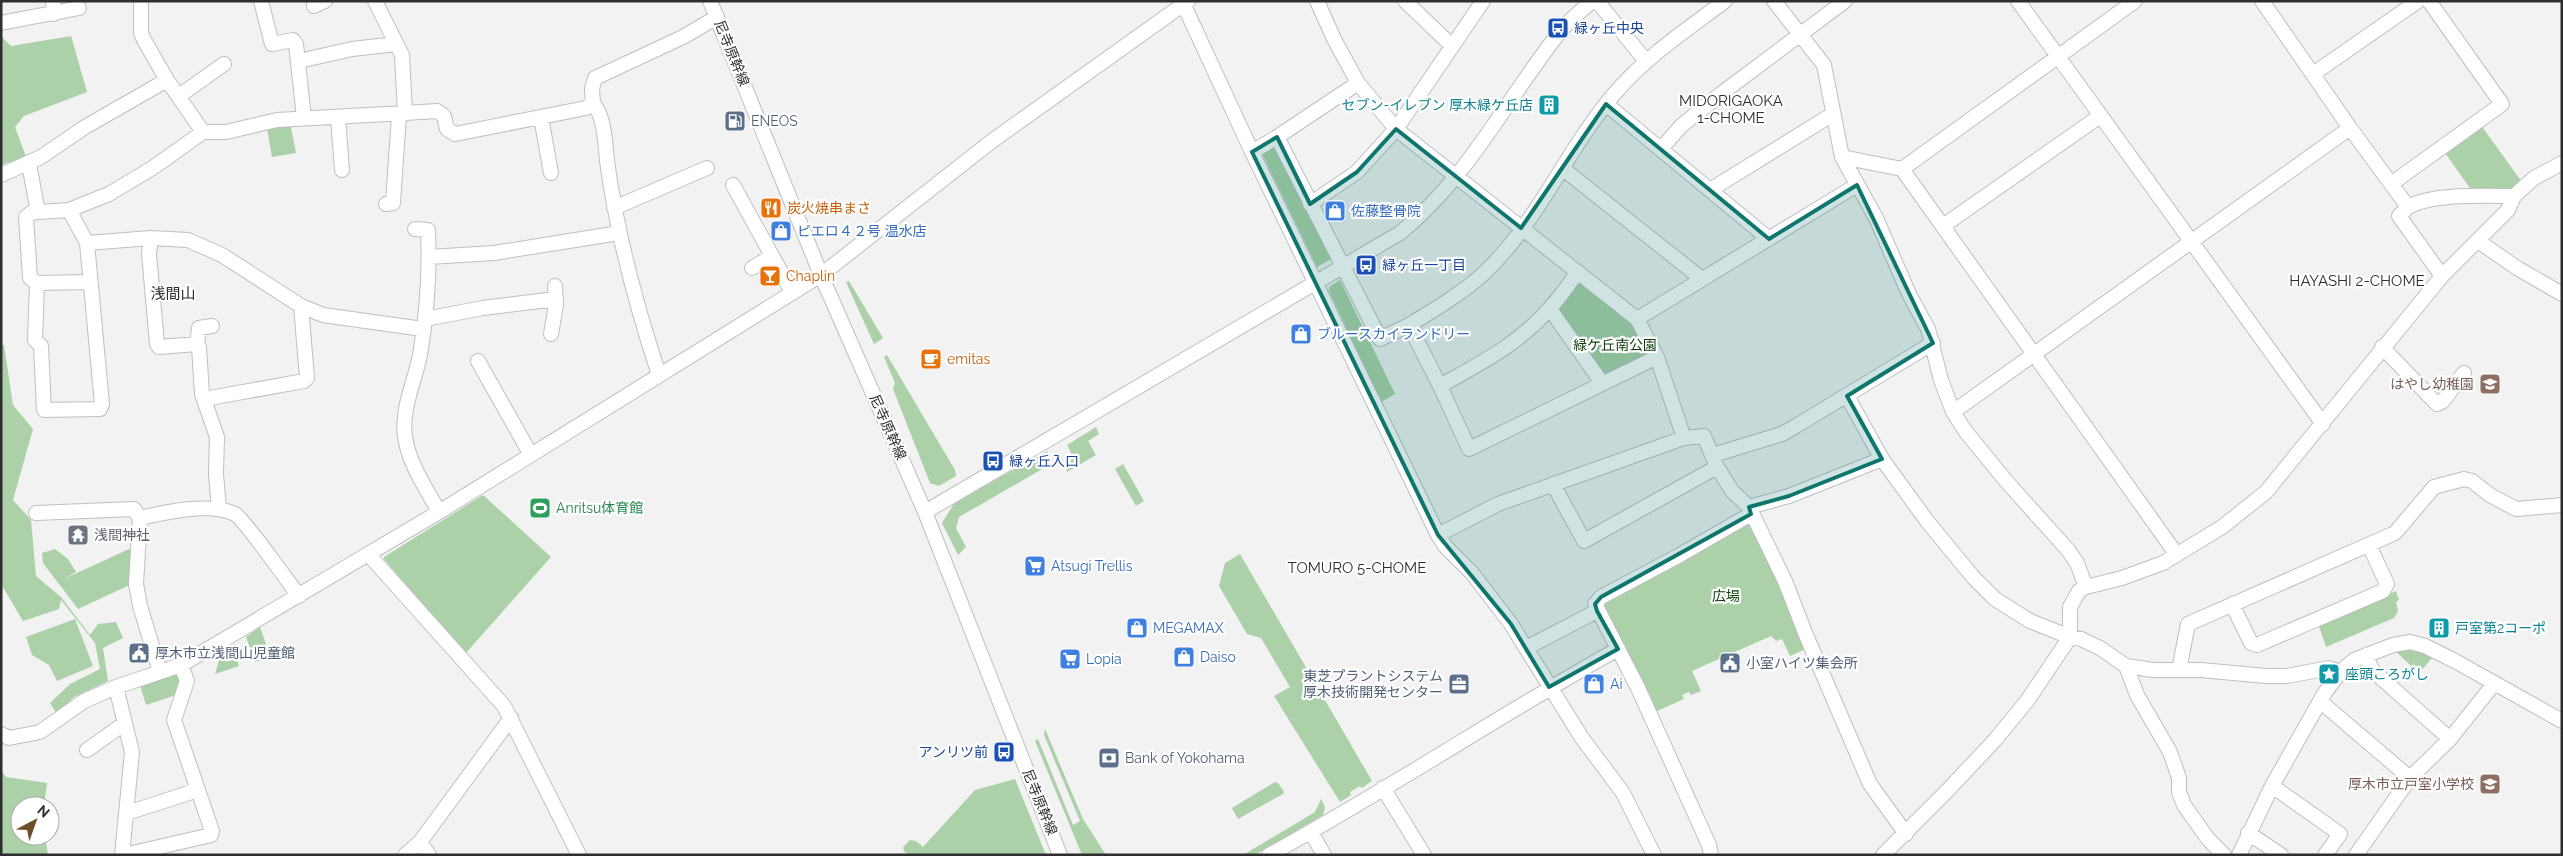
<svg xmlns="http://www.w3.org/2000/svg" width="2563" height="856" font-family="Raleway,'Noto Sans JP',sans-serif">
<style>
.green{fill:#acd0a7}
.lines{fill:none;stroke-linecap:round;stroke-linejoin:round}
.minor-casing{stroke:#bebfc0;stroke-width:16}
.minor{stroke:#fff;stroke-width:14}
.marked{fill:#0f766e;fill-opacity:0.2;stroke:#0f766e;stroke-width:4;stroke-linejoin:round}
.labels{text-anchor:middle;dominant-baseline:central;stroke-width:4.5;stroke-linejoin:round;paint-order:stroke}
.transit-label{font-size:14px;fill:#164399;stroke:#fff;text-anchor:start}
.street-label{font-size:14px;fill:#2d2e2e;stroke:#fff}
.culture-label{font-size:14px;fill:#0d838f;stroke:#fff;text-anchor:start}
.service-label{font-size:14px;fill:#4e5e75;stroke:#fff;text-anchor:start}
.food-label{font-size:14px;fill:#c56008;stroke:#fff;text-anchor:start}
.shop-label{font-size:14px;fill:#366cbe;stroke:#fff;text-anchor:start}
.park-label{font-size:14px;fill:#0a3e04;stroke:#fff}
.education-label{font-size:14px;fill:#785e54;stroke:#fff;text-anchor:end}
.leisure-label{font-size:14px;fill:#27864d;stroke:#fff;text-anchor:start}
.worship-label{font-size:14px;fill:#5b616d;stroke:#fff;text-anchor:start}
.neighbourhood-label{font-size:15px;fill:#2d2e2e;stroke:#fff}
</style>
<rect width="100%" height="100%" fill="#f2f2f3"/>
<path class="green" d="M1,36l10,10 60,-10 16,56 -63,24 -9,11 11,30 -25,8z
M290,123l6,30 -24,4 -5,-29z
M2480,124l42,58 -11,7 -39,2 -29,-41z
M1277,145l54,114 -14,8 -56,-116z
M1340,280l55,114 -14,8 -52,-111v-4z
M849,281l34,57 -9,6 -28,-62z
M1574,284h7l55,44 15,25 -45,26 -48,-66v-7z
M1,345h3l9,60 20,24 -20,71 18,20 5,56 25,21 29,38 8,-11 18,-2 7,16 -20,10 5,33 -34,16 -17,17 -7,-11 20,-19 30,-15 -5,-26 -34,-43 -2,9 -36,12 -22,-37z
M887,355l68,115 1,6 -17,10 -9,-3 -37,-94 2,-6 -11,-26z
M1096,427l3,7 -11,7 8,14 -29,17 -1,-3c7,-8 7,-15 1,-24z
M1048,451v12l-4,5 -85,49 -3,11 10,19 -8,8 -16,-32 13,-21z
M1123,464l21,37 -8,5 -21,-37z
M483,495l68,62 -86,97 -81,-95v-2z
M1749,522l59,126 -18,8 -8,-17 -6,2 -5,-5 -79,35 9,20 -10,4 -2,-3 -7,3 2,4 -29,13 -56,-106z
M55,549l13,10 8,13 -12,7 65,-30 3,1 2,33 -56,26 -35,-46 -1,-10z
M1240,554l132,227 -10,7 -2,-2 -10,6 1,3 -11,7 -66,-106 16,-9 -29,-49 -14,-4 -28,-48 6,-23z
M2396,591l3,9 -3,2 2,9 -4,7 -68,29 -7,-21z
M75,619l18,47 -36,15 -8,-16 -17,-10 -6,-18z
M260,627l10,29 -15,6 -9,-25z
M232,645l7,21 -24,8 7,-23z
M2409,645l25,11 -15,17 -25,-23z
M176,673l5,3 -2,18 -33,11 -6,-20z
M1045,729l38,90 23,36h-24l-47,-114 3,-2 35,86 7,-4 -36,-86z
M1,770l5,7 41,6 -3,23h-24v30h25l3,19h-47z
M1015,779l31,76h-138l-4,-4 -1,-4 7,-7 6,1 7,6 52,-57z
M1275,782l3,1 6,9 -1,2 -45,25 -6,-11z
M1321,799l4,8 -2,8 -68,40h-12l72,-43z"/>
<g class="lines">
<g class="minor-casing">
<path id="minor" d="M53,1l1,13
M141,1v32l3,7 23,40 36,52h23l51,-12 128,-7 -3,-58 -27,-54
M261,1l11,43 21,-4 3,4 8,74
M710,1l111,274 104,237 135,343
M1182,1l70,151 186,383 7,11 27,27 39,51 71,114 41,55 31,62
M1317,1l17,38 24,44 38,46 241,190 20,38 27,81
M1405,1l47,45
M1597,1l48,59
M1774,1l50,64 18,92 34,61 33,76 19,35 13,51 12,32 13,20 40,49 62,69 9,13 9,24 -7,4 -9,16v30l-43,64 -32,39 -47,50 -65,65
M2018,1l305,423
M314,6l11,-5
M1,23l78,-15
M299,61l53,-12 44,-5
M2313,74l105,-73
M1358,83l-81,54 103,202 29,-14
M179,96l45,-32
M1606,104l163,135
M405,113l32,-2 7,5 3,13 8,5 131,-26 7,-5
M338,117l4,53
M541,117l10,56
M2350,128l58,79c25,-14 78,-11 106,-11
M1661,149l20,-23 41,-33 123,-92
M1252,152l25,-15
M1842,157l60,12 275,386
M29,164l9,48 31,-2 40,-16 45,-27 49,-35
M1562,168l140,111
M1902,169l233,-168
M1,175l40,-18 44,-30 82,-47
M2391,184l111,-80 -73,-103
M733,185l59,107
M1710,190l123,-76
M386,204l7,-1 6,-88
M1310,204l47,-32 39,-43 87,-128
M2408,207l-9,9 43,60
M614,208l93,-40
M69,210l18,33 64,-5 37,2 34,15 79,51 22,9 100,14
M38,212l-7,1 -5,4 4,61 7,5 -2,57 6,6 3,64 56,-1 2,-5 -15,-161
M1943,226l157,-110
M415,229l13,1c2,42 -1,83 -8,125 -5,26 -19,54 -15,82 4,27 21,51 34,75
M151,238l-2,16 8,90 2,3 38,-3 2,3 3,47 15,43 -1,37 3,35
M2478,241l39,27 45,26
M429,257l65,-4 125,-20
M752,268l20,-12
M1577,273c-9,12 -17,25 -28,36 -30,35 -70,55 -109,77l-31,-61c25,-15 50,-30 72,-49 56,-51 85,-126 134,-183 33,-38 70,-62 110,-92
M37,283l52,-1
M1550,309l52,74
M425,319l58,-11 73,-9
M1637,319l220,-134
M551,334l5,-29 -1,-19
M197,344l2,-16 13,-2
M2382,347l55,57 6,-3 21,-28
M478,361l53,94
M659,375c-23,-70 -42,-140 -52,-214 -2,-18 -2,-44 -14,-58l-1,-14 3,-11 88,-41 34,-20
M1440,386l29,63 188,-92
M1847,396l35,63 45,62 46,56 22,22 35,22 40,16 11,2 19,9 26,18 27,4h48l65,6h21l42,-8 11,4
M204,399l100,-18 3,-3 -6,-72
M1953,412l397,-284 -88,-127
M1713,455l69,-21 14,-8 137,-83
M1553,484l31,57 133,-74
M1749,507l40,-11 93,-37
M925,512l475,-279c68,-55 106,-133 159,-200 9,-12 22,-22 33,-32
M36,513l98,-4 6,9 -4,66 4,22 20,66
M140,518c26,-6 70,-16 95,-4 9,5 54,69 64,82
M1438,535l60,-31 186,-66 20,-2 13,31 15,24 17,16 36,74 21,54 64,149 36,50
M369,555l135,151 75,149
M2086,587l36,-9 41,-15 59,-36 44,-35 176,-216 66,-66 6,-14 20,-18 28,-15
M2232,604l19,39 6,2 126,-54 4,-7 -18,-39
M1526,648l71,-37
M2366,655l6,15 78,69
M2126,666l11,29 33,57 9,26v14l5,13 24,34 16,16
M2179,670l9,-46 207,-91 39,-46 30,-8 8,2 18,14 26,14 46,-4
M116,687l16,65 -10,103
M2321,702l89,76
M1,734l8,4 31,-6 44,-31 32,-14 65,-22 258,-153 382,-237 171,-134 196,-140
M87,750l38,-27
M2272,786l68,48 -15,21
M1383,788l41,67
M127,813l71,-23
M1311,832l13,23
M2248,833l33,22
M420,842l9,13
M124,855l87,-20 1,-4 -38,-111 13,-39 -6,-16
M405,855l15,-13 91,-124
M1269,855c119,-65 231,-140 349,-206
M1711,855l-2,-10 -71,-157 -43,-84 6,-7 79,-42 71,-41
M2239,855l33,-69 52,-92 16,-22 14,-12 39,-15 17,-3 15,4 30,15 107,60
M2356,855l54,-77 40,-39 43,-54"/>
</g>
<use href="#minor" class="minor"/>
</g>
<path class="marked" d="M1606,104l163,135 88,-54 76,158 -86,53 35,63 -93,37 -40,11 2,7 -150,83 -6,7 2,7 21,38 -69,38 -38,-63 -73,-89 -186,-383 25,-15 33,67 47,-32 39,-43 125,99z"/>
<defs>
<g id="bus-square" transform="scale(1.125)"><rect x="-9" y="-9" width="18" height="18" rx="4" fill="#1a4fb4" stroke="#fff"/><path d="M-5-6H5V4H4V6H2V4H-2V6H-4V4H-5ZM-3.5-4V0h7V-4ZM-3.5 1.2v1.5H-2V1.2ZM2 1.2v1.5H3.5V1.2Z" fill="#fff"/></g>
<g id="building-square" transform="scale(1.125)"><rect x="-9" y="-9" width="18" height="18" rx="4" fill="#0f9aa8" stroke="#fff"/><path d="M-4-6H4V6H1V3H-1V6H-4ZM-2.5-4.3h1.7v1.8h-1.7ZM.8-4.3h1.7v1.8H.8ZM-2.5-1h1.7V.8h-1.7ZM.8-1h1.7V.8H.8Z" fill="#fff"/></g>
<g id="fuel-square" transform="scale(1.125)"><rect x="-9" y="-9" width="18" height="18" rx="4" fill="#5c6f8a" stroke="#fff"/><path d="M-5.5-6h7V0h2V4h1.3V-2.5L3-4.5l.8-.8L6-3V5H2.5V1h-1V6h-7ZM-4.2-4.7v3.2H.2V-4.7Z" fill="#fff"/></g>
<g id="restaurant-square" transform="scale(1.125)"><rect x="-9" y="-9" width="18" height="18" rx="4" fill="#e8710a" stroke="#fff"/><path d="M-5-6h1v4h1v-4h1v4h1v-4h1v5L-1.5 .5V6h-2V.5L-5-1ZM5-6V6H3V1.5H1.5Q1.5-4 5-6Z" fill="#fff"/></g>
<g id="shop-square" transform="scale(1.125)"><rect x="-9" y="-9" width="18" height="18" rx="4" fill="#3f7fe0" stroke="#fff"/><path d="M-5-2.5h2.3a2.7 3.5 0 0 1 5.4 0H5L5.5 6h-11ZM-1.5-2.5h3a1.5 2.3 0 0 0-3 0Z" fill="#fff"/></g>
<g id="bar-square" transform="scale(1.125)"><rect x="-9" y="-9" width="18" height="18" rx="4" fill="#e8710a" stroke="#fff"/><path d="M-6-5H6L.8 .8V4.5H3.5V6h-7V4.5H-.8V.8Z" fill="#fff"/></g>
<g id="cafe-square" transform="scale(1.125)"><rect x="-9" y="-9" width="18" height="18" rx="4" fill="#e8710a" stroke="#fff"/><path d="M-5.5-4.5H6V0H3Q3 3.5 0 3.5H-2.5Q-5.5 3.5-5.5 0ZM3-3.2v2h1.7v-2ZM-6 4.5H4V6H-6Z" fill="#fff"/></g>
<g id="school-square" transform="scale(1.125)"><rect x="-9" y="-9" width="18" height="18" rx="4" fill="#8d6e63" stroke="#fff"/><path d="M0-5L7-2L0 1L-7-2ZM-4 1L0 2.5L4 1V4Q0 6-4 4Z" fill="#fff"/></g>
<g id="stadium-square" transform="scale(1.125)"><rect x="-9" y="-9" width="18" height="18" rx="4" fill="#2e9e5b" stroke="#fff"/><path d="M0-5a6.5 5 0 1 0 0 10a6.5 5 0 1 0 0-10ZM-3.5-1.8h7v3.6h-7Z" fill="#fff"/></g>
<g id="temple-square" transform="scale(1.125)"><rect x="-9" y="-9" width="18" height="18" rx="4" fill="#6b7280" stroke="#fff"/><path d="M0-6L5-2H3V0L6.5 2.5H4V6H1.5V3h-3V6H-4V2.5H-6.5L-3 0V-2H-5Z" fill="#fff"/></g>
<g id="supermarket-square" transform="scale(1.125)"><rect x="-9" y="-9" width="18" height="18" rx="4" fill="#3f7fe0" stroke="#fff"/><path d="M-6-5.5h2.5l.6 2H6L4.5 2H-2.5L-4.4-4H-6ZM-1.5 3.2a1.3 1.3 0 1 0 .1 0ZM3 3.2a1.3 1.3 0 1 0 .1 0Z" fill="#fff"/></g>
<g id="civic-square" transform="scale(1.125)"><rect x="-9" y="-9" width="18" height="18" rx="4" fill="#5c6f8a" stroke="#fff"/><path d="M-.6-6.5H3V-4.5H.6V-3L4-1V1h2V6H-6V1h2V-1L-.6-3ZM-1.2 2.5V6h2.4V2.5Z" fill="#fff"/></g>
<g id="sight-square" transform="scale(1.125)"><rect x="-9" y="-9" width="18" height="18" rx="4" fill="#0f9aa8" stroke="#fff"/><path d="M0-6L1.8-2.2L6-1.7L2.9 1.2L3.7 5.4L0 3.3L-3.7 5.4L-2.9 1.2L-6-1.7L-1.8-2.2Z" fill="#fff"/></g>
<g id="office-square" transform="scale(1.125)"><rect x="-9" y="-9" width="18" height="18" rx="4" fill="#5c6f8a" stroke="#fff"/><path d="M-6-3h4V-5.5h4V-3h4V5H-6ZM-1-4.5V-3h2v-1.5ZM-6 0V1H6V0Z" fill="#fff"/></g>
<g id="bank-square" transform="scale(1.125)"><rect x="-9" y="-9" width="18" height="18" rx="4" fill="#5c6f8a" stroke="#fff"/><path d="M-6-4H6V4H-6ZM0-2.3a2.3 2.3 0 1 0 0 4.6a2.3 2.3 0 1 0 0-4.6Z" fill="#fff"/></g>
</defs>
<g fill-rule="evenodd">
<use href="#bus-square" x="1558" y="28"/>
<use href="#building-square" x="1549" y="105"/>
<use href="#fuel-square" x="735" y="121"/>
<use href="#restaurant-square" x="771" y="208"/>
<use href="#shop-square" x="1335" y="211"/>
<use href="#shop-square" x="781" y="231"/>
<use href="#bus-square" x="1366" y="265"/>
<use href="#bar-square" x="770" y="276"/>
<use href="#shop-square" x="1301" y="334"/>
<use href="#cafe-square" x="931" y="359"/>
<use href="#school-square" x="2490" y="384"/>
<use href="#bus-square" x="993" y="461"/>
<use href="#stadium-square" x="540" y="508"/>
<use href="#temple-square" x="78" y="535"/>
<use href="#supermarket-square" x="1035" y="566"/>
<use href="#shop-square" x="1137" y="628"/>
<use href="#building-square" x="2439" y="628"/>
<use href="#civic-square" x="139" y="653"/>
<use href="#shop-square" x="1184" y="657"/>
<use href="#supermarket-square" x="1070" y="659"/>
<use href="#civic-square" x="1730" y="663"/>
<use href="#sight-square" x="2329" y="674"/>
<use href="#office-square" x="1459" y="684"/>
<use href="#shop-square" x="1594" y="684"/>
<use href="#bus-square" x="1004" y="752"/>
<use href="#bank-square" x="1109" y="758"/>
<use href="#school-square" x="2490" y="784"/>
</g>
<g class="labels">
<g class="transit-label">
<text x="1574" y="28">緑ヶ丘中央</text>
<text x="1382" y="265">緑ヶ丘一丁目</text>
<text x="1009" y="461">緑ヶ丘入口</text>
<text x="988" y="752" text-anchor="end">アンリツ前</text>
</g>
<g class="street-label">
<text transform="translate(732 53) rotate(68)">尼寺原幹線</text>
<text transform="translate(888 427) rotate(66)">尼寺原幹線</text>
<text transform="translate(1040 802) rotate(68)">尼寺原幹線</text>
</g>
<g class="culture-label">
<text x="1533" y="105" text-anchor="end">セブン-イレブン 厚木緑ケ丘店</text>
<text x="2455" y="628">戸室第2コーポ</text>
<text x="2345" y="674">座頭ころがし</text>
</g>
<g class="service-label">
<text x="751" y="121">ENEOS</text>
<text x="155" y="653">厚木市立浅間山児童館</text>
<text x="1746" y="663">小室ハイツ集会所</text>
<text x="1443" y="676" text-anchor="end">東芝プラントシステム<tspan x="1443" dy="16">厚木技術開発センター</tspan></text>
<text x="1125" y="758">Bank of Yokohama</text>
</g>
<g class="food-label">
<text x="787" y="208">炭火焼串まさ</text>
<text x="786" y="276">Chaplin</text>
<text x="947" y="359">emitas</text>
</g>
<g class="shop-label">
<text x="1351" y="211">佐藤整骨院</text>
<text x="797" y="231">ピエロ４２号 温水店</text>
<text x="1317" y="334">ブルースカイランドリー</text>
<text x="1051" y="566">Atsugi Trellis</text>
<text x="1153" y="628">MEGAMAX</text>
<text x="1200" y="657">Daiso</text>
<text x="1086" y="659">Lopia</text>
<text x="1610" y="684">Ai</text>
</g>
<g class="park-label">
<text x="1615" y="345">緑ケ丘南公園</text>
<text x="1726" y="596">広場</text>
</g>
<g class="education-label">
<text x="2474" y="384">はやし幼稚園</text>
<text x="2474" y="784">厚木市立戸室小学校</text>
</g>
<g class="leisure-label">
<text x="556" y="508">Anritsu体育館</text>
</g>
<g class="worship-label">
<text x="94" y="535">浅間神社</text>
</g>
<g class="neighbourhood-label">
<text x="1731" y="101">MIDORIGAOKA<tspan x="1731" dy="17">1-CHOME</tspan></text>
<text x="2357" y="281">HAYASHI 2-CHOME</text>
<text x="173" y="294">浅間山</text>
<text x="1357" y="568">TOMURO 5-CHOME</text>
</g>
</g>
<rect width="2563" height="856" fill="none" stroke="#2d2e2e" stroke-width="5"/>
<g transform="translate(35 821) rotate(41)"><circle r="24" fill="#ffffff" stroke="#ababab"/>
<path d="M0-4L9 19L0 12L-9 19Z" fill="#6f4f25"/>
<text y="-8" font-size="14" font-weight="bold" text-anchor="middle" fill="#2d2e2e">N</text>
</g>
</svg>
